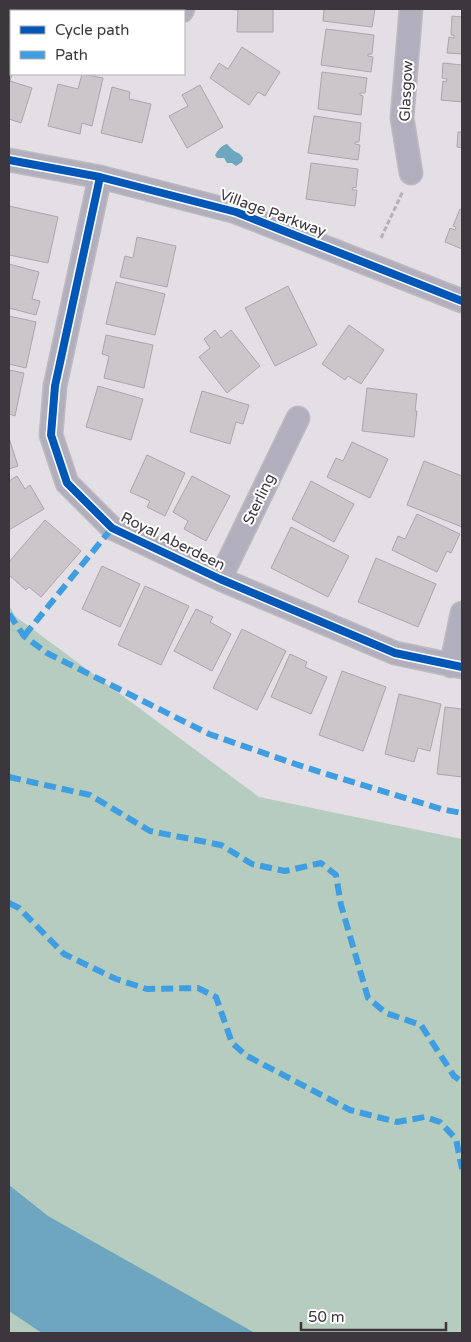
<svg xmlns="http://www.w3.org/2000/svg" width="471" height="1342" font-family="'Varela Round',sans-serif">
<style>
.green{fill:#b5ccbe}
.water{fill:#6da6be}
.building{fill:#cac6ca;stroke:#aba6ab}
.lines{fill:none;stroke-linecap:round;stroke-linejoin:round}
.minor-casing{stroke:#bebbbe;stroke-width:25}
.path{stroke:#b4b0bb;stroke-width:3;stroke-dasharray:5 2.5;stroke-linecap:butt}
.minor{stroke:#b1afbe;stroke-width:22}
.quiet{stroke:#3f9ee2;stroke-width:6;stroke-dasharray:12 6;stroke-linecap:butt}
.cycleway-casing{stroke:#fff;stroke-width:11}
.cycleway{stroke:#0057b8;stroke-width:8}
.labels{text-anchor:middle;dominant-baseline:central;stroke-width:4;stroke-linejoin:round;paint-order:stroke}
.street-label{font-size:15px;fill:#3c373c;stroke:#fff}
</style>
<rect width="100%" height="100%" fill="#e4dfe4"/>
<path class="green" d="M9,605l6,11 244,181 203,42v494h-453z"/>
<path class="water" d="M227,144l7,7 6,3 3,4 -1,4 -6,4 -4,-3h-5l-3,-5h-7l-2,-3c3,-5 7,-10 12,-11z
M9,1185l39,31 207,117h-213l-33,-22z"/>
<path class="building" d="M226,9h47v23h-36l1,-22z
M324,9h51l-3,18 -49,-6z
M452,16l10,1v37l-15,-1 2,-16 5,1v-3h-3z
M326,29l48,6 -2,19h-4v2l5,1 -2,15 -50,-7z
M242,47l38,25 -15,24 -7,-4 -9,13 -39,-27 9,-15 9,6z
M443,63l19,2v37l-21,-2 2,-19 3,1 1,-3 -5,-1z
M9,69l2,1 1,4 -2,7 22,7 -11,35 -12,-4z
M322,72l45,6 -2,15h-5v2l3,1 -2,19 -43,-6z
M82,74l21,4 -11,48 -10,-3 -2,11 -32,-8 10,-42 20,5z
M200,85l23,42 -36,21 -18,-32 19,-10 -6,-11z
M112,87l18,5 -1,7 22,5 -9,39 -41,-10z
M314,116l47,7 -2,19h-4v2l5,1 -2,15 -50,-7z
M458,132h4v16l-5,-1z
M311,163l47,6 -2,19 -3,-1 -1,3h5l-2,16 -49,-7z
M9,206l49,11 -10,46 -39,-8z
M460,209l2,1v39l-17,-7 5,-14 5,2 1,-3 -3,-1z
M137,237l39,9 -9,41 -47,-10 5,-21 8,2z
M9,264l30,8 -7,27 8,2 -4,14 -27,-7z
M116,282l49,12 -10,41 -49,-11z
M288,286l29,59 -42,21 -30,-58z
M9,316l27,6 -10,46 -17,-4z
M349,325l35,25 -23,34 -13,-8 -3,4 -23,-16z
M215,330l6,8 10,-8 29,36 -33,27 -28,-36 11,-9 -6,-9z
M106,335l47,10 -9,43 -40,-10 5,-22 -7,-2z
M9,370l15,3 -9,43 -6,-2z
M98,386l45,13 -12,41 -45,-13z
M367,388l50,6 -2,17h2l-3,26 -52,-6z
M202,391l47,14 -6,19 -7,-2 -6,22 -40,-12z
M9,438l9,28 -9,3z
M352,442l36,17 -18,39 -43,-21 9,-19 7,3z
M147,455l38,18 -20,43 -18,-9 3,-6 -20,-9z
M424,461l38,15v51l-55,-22z
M17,476l8,13 5,-4 14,24 -35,21v-49z
M192,476l38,20 -24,45 -22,-12 4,-8 -15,-9z
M311,481l43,23 -20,38 -42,-23z
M417,514l43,20 -9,19 -4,-2 -10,21 -45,-22 6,-14 7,3z
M45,520l36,31 -40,46 -12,-10 -3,3 -17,-15v-13z
M291,527l58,29 -21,41 -57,-29z
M376,558l60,26 -18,43 -60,-25z
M102,566l38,18 -20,43 -38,-18z
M145,586l44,20 -28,59 -43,-20z
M196,609l17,8 -3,5 21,12 -19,37 -38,-20z
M242,629l44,22 -29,59 -44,-22z
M290,654l17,8 -2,5 22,10 -16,37 -40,-17z
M342,671l44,16 -23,64 -44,-16z
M399,694l42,10 -11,47 -12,-3 -4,14 -29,-8z
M445,707l17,2v68l-25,-3z"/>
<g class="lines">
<g class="minor-casing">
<path id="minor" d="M182,11l1,-2
M9,16l2,1
M9,160l91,17 136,35 226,89
M411,173l-9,-55 9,-109
M100,177l-45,209 -4,49 16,48 45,45 108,51 175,74 67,14
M220,579l78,-161
M451,666l11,-53"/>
</g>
<path class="path" d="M381,238l22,-47"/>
<use href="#minor" class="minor"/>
<path class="quiet" d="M9,614l15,22 23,17 162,81 95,33 137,42 21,4
M24,636l88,-108
M9,777l81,18 60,36 71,14 31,19 33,7 36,-8 15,12 5,30 27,93 18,15 35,12 33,51 8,6
M9,903l10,5 45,46 52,25 31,10 51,-1 18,9 16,46 15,13 103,54 47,12 28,-5 15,5 16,17 6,30"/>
<g class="cycleway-casing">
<path id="cycleway" d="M9,160l91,17 136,35 226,89
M100,177l-45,209 -4,49 16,48 45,45 108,51 175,74 67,14"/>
</g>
<use href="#cycleway" class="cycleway"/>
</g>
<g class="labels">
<g class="street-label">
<text transform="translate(406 91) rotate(-87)">Glasgow</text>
<text transform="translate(273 213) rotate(20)">Village Parkway</text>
<text transform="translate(259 499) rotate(-64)">Sterling</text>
<text transform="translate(173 541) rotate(26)">Royal Aberdeen</text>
</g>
</g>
<rect width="471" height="1342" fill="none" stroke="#3c373c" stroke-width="20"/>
<rect x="10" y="10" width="175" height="65" fill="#ffffff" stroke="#b1afb1"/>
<rect x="20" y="26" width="25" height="8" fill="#0057b8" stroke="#b1afb1"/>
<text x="55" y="35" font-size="15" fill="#3c373c">Cycle path</text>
<rect x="20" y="51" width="25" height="8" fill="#3f9ee2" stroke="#b1afb1"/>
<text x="55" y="60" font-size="15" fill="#3c373c">Path</text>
<path d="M301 1322v8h145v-8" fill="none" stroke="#3c373c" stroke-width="2.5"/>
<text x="308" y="1322" font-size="15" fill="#3c373c" stroke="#ffffff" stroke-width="4" paint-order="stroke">50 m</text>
</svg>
